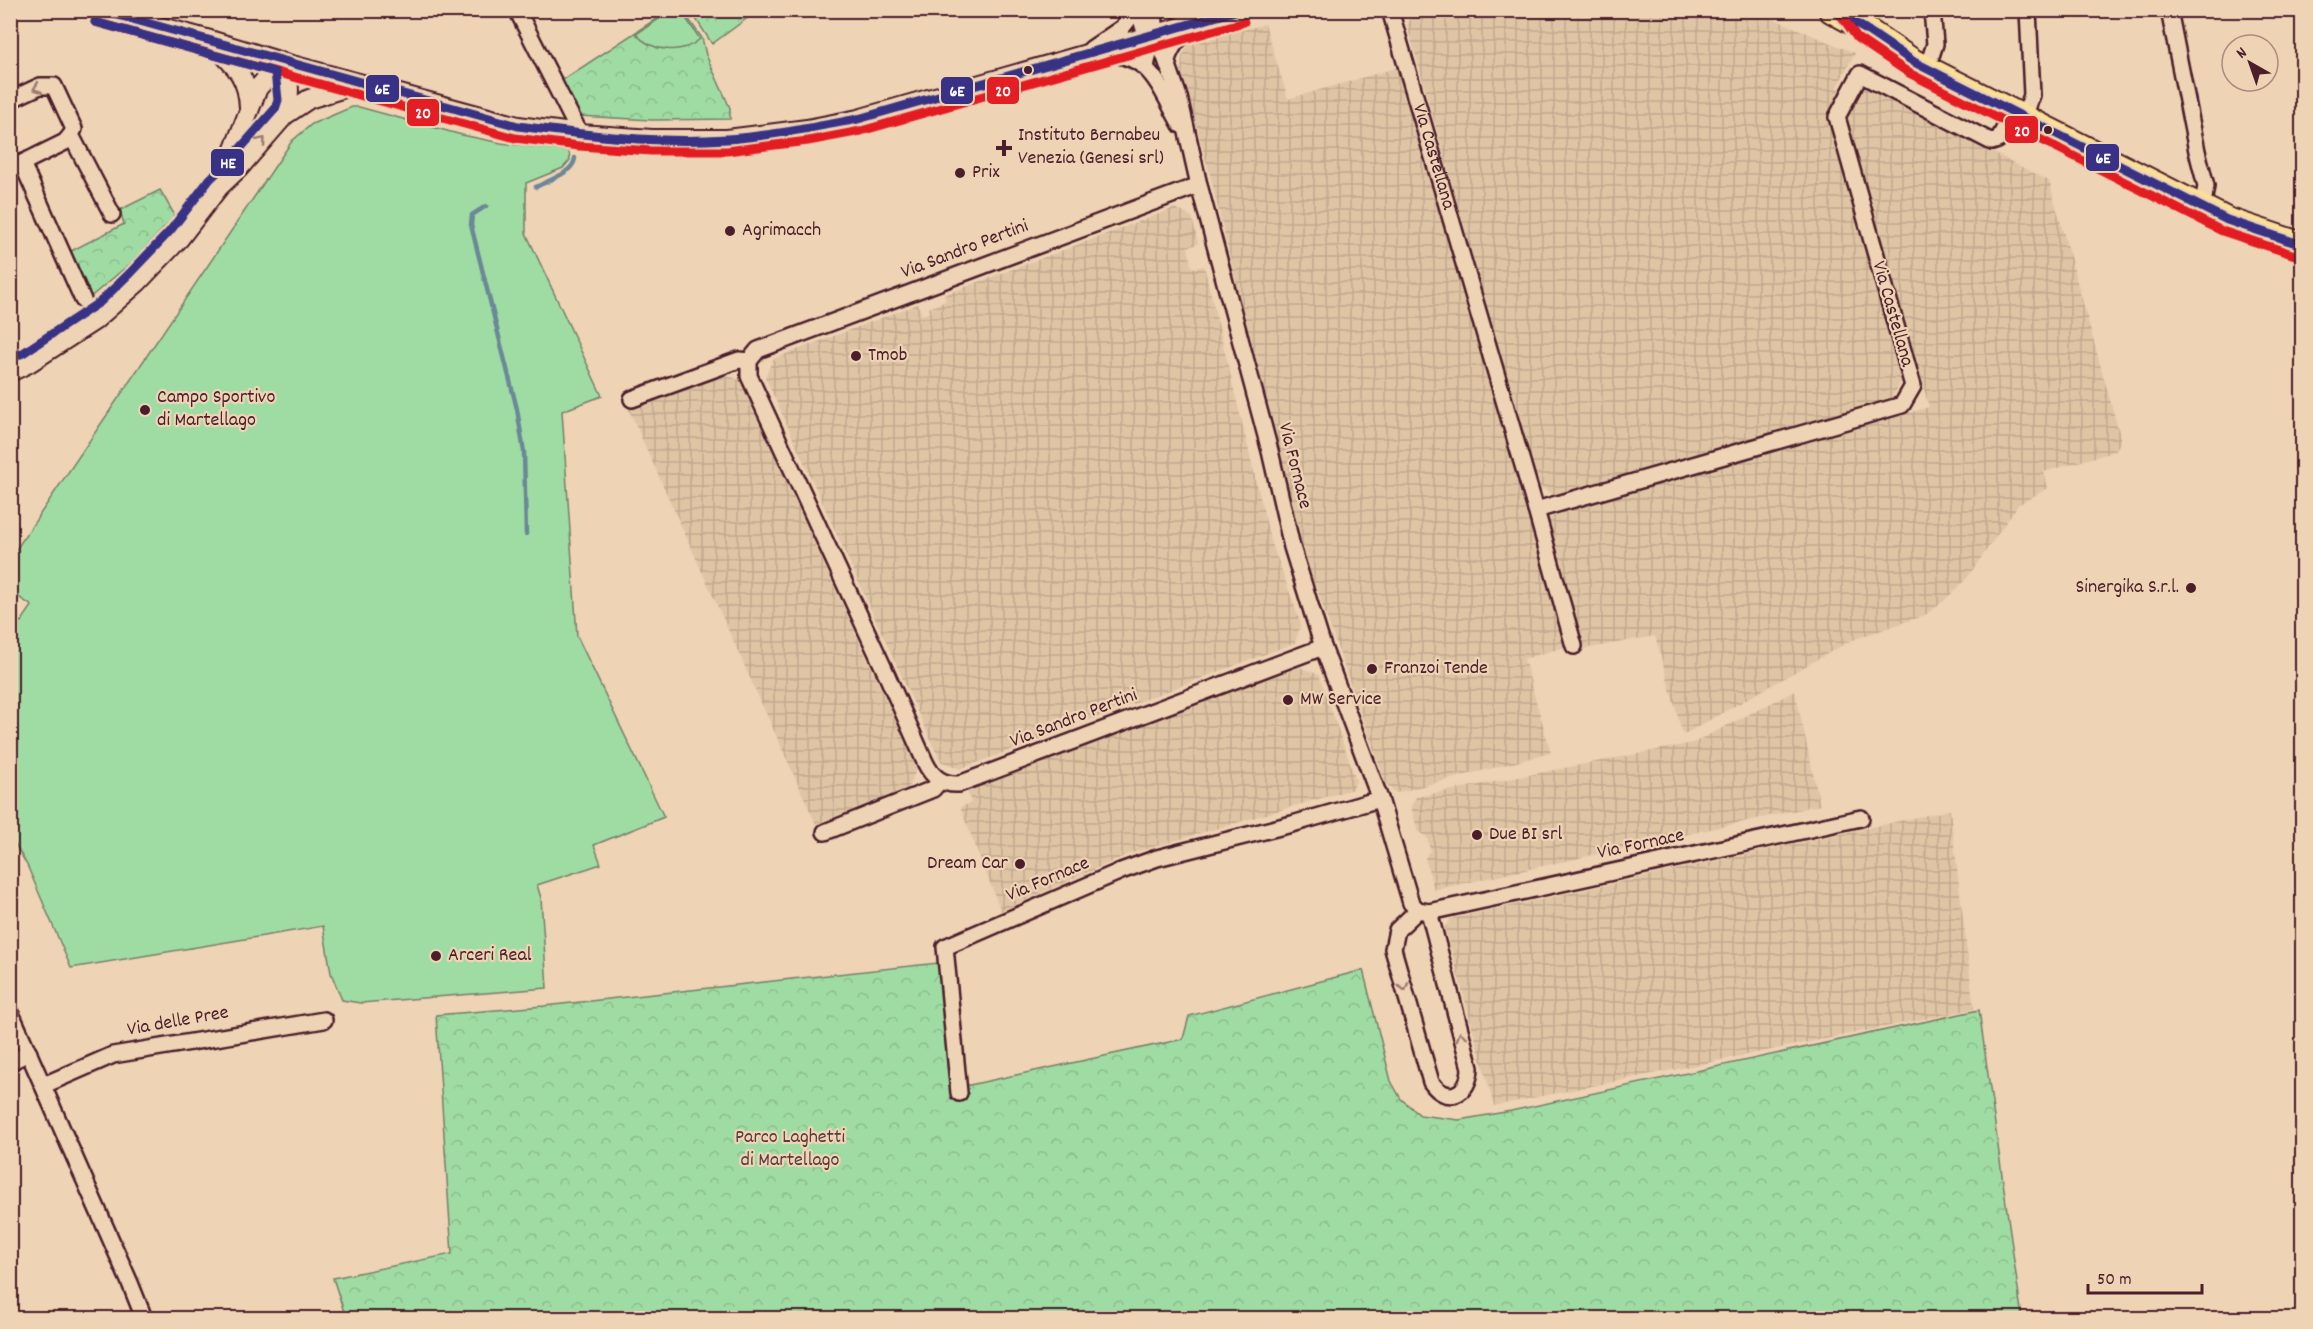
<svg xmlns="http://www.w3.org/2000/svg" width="2313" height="1329" font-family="Dekko,sans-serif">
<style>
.industrial{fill:url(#industrial-grid)}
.forest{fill:url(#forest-crowns);stroke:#747e67;stroke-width:1.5}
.pitch{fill:#9fdca3;stroke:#747e67;stroke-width:1.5}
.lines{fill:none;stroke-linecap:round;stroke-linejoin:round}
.stream{stroke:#6b8897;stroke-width:4.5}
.minor-casing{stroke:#4a1f2b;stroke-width:20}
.tertiary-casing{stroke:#4a1f2b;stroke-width:22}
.primary-casing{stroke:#4a1f2b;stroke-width:28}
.minor{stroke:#eed3b5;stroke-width:15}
.tertiary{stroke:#eed3b5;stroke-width:18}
.primary{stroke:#fadf96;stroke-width:24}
.bus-1-casing{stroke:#eed3b5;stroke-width:14}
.bus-2-casing{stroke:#eed3b5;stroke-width:14}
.bus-3-casing{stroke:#eed3b5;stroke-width:14}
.bus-1{stroke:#393185;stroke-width:9}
.bus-2{stroke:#e31e24;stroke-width:9}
.bus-3{stroke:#393185;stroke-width:9}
.oneway{stroke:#9c7970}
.bus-dot{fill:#4a1f2b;stroke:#eed3b5;stroke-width:2}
.labels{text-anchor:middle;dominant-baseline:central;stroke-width:4.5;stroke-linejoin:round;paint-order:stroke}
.poi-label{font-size:20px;fill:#4a1f2b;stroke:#eed3b5;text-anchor:start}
.street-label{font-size:20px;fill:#4a1f2b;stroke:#eed3b5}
.park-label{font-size:20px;fill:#573b3d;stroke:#eed3b5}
.line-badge{stroke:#eed3b5;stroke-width:2}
.badge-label{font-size:16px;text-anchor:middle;font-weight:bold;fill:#fff}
</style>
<defs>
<pattern id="industrial-grid" width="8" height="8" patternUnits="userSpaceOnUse" patternTransform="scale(1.5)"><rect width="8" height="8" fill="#e0c5a5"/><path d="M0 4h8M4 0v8" fill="none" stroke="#c2a98e"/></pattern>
<pattern id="forest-crowns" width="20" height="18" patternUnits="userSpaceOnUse" patternTransform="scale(1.5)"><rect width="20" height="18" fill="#9fdca3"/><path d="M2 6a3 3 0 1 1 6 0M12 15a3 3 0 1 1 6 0" fill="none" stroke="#8abc8c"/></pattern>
</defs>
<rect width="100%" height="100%" fill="#eed3b5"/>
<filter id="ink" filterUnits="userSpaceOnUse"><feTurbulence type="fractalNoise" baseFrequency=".0167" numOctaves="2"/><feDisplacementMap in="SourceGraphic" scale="12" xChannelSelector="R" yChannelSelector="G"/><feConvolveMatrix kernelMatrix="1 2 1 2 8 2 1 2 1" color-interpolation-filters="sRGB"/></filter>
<g filter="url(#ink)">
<path class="industrial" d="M1429,10l326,1 100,42 -18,34 3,3 -13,24 75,266 -10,18 -338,97 -17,-10 -130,-460 6,-11z
M1265,24l23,75 111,-32 166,580 -41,12 27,94 -155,40 -10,-9 -88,-247 -88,-362 -29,-105 1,-14 6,-11z
M1863,87h3l183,94 72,258 -5,12 -72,21 4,16 -30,17 -51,73 -23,23 -19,14 -75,26 -167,94 -28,-99 -71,13 -37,-132 382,-110 -83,-290z
M1175,208l17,9 6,27 -10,3 3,18 2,3 11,-2 66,272 31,86 -6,19 -210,79 -4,-10 -9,3 4,11 -116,43 -20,-8 -175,-384 8,-18 145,-55 4,11 8,-3 -1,-4 17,-7 -2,-6z
M720,373l20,7 177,388 -9,20 -92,36 -188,-416z
M1300,667l19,8 37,105 -3,9 -224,65 -128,57 -41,-104 11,-4 -4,-12z
M1795,691l25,114 -386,85 -9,-32 5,-8 -3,-13 -9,-5 -7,-26 5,-9 277,-54z
M1950,810l24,199 -480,97 -49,-178 5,-9z"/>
<path class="forest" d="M668,11h15l19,27 4,17 24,53v11l-78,1 -73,-4 -18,-35z
M691,11h66l-45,33z
M160,190l14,24 -2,5 -40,43 -44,37 -21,-46 57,-29 -4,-14z
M938,963l13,126 232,-50 6,-23 174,-46 28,111 10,18 19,16 39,5 52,-9 468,-101 43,308h-1676l-13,-40 119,-24 -16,-239 108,-9z"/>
<path class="pitch" d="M671,11h10l19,28c-18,16 -48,13 -64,-5z
M352,107h7l103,28 39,8 68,8 1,9 -7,8 -37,15v50l76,163 -40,15 15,225 87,181 -70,28 7,19 -64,21 4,13 6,90 -187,15 -18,-3 -11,-27 -8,-47 -252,42 -44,-103 -16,-28v-221l10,6 11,-16 -21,-14v-35l281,-416 20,-17z"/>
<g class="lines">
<path class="stream" d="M536,187c12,-7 38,-14 39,-29
M486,206l-14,9 -1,10 46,184 7,43 2,82"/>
<g class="minor-casing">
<g id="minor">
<path d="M517,10l63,124"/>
<path d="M1139,10l4,16 21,28 15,43 20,88 71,266 22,96 31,100 57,152 31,104 7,7 11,2 432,-94"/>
<path d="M1177,10l36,8"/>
<path id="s1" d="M1390,10l146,500 366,-105 11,-19 -76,-269 23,-43 132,68 6,-2 16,-29"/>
<path d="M2169,10l28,141 9,35 -2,12 -5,8"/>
<path d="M1091,49l31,-21 14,-18"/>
<path d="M1097,54c53,-4 61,31 84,71"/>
<path d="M1167,60c6,-18 14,-24 30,-33"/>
<path d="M1146,67l9,-44 -1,-13"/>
<path d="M1927,68l8,-24 -3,-34"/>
<path d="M10,100l30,-14h14l20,43 -3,6 41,79"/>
<path d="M2024,118l8,-23 -4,-85"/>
<path d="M22,163l61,137"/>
<path d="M10,169l55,-27 6,-7"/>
<path d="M1199,185l-441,165 -9,11v15l136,295 40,91c7,15 17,23 34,22l364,-137"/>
<path d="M632,399l107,-39 10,1"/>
<path d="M1536,510l38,136"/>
<path d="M825,832l108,-43 7,-8"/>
<path d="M1418,910l-21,20 -4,19 38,133c16,23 38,13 39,-14l-41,-156"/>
<path d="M10,1011l120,272 14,35"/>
<path d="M10,1062l19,-9"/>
<path d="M44,1085l69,-30 211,-35"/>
<path d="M959,1093l-14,-146 176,-76 36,-13 135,-34 88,-25"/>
</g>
</g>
<g class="tertiary-casing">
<path id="tertiary" d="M98,10l112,30 75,23 233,63 62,8 72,5h75l80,-10 51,-10 383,-109
M211,42c22,22 37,33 38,66
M285,63c5,18 6,34 0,52
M221,182l37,-94 15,-17 12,-8
M10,372l19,-9 65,-42 44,-39 41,-43 40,-52 20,-19 46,-53 24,-16 49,-15"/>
</g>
<g class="primary-casing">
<path id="primary" d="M1831,10l34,19 49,33 313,158 75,25"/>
</g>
<use href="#minor" class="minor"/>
<use href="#tertiary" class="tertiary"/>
<use href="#primary" class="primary"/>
<g class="bus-1-casing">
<path id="bus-1" d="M100,10l418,116c69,9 140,18 209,13 44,-3 88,-12 131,-20l381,-109
M1832,10l33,19 49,33 313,158 75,25"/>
</g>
<g class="bus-2-casing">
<path id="bus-2" d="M1842,17l15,21 52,35 313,158 76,25
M95,22l420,116 64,8 72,5h76l81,-10 53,-10 383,-109"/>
</g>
<g class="bus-3-casing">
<path id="bus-3" d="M10,358l13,-5 77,-51 30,-29 40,-42 40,-52 20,-19 45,-51 3,-9 -3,-28 -180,-50"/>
</g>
<use href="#bus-1" class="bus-1"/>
<use href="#bus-2" class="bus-2"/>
<use href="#bus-3" class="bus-3"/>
</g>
<defs><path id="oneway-chevron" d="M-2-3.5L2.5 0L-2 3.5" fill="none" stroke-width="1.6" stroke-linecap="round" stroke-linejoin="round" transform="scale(1.5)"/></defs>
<g class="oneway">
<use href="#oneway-chevron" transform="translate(37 88) rotate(160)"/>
<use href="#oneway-chevron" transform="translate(262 141) rotate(-49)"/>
<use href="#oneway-chevron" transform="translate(1404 987) rotate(74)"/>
<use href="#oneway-chevron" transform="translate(1461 1036) rotate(-105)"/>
</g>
</g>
<g class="bus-dot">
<circle cx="1028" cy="70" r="5"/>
<circle cx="2048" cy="130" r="5"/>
<path d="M1001 139h6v6h6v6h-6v6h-6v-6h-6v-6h6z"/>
<circle cx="960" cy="173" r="6"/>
<circle cx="730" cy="231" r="6"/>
<circle cx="856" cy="356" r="6"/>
<circle cx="145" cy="410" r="6"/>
<circle cx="2191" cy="588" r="6"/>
<circle cx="1372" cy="669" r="6"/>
<circle cx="1288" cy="700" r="6"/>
<circle cx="1477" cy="835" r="6"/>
<circle cx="1020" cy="864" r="6"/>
<circle cx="436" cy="956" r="6"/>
</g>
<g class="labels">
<g class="poi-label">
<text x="1018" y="136">Instituto Bernabeu<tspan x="1018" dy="23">Venezia (Genesi srl)</tspan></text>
<text x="972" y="173">Prix</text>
<text x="742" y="231">Agrimacch</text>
<text x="868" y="356">Tmob</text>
<text x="157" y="398">Campo Sportivo<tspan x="157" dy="23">di Martellago</tspan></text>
<text x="2179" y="588" text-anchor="end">Sinergika S.r.l.</text>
<text x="1384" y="669">Franzoi Tende</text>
<text x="1300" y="700">MW Service</text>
<text x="1489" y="835">Due BI srl</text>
<text x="1008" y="864" text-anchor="end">Dream Car</text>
<text x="448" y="956">Arceri Real</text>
</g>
<g class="street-label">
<text stroke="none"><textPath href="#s1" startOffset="153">Via Castellana</textPath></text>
<text transform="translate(965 250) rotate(-21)">Via Sandro Pertini</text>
<text transform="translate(1892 314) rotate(74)">Via Castellana</text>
<text transform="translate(1294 466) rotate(76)">Via Fornace</text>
<text transform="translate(1074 719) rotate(-21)">Via Sandro Pertini</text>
<text transform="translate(1641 845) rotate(-12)">Via Fornace</text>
<text transform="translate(1048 880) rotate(-23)">Via Fornace</text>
<text transform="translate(178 1022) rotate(-10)">Via delle Pree</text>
</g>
<g class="park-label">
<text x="790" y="1138">Parco Laghetti<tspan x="790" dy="23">di Martellago</tspan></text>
</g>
</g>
<g class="line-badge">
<rect x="365" y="74" width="35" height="29" rx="6" fill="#393185"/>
<rect x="986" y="76" width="34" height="29" rx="6" fill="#e31e24"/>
<rect x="940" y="76" width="34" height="29" rx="6" fill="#393185"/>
<rect x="406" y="98" width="34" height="29" rx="6" fill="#e31e24"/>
<rect x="2004" y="115" width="35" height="29" rx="6" fill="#e31e24"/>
<rect x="2085" y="143" width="35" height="29" rx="6" fill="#393185"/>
<rect x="210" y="148" width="35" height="29" rx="6" fill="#393185"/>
</g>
<g class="badge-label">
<text x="382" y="94">6E</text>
<text x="1003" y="96">20</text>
<text x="957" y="96">6E</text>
<text x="423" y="118">20</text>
<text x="2022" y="136">20</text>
<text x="2103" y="163">6E</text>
<text x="228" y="168">HE</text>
</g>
<rect width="2313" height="1329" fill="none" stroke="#eed3b5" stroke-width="36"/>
<rect x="18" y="18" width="2277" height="1293" fill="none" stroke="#4a1f2b" stroke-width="2" filter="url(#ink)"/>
<g transform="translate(2250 63) rotate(320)"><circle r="28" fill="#eed3b5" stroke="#ac8b7e" stroke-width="1.5"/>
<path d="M0-4.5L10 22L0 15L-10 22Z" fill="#4a1f2b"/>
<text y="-9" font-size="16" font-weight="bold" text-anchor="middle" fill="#4a1f2b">N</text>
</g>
<path d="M2088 1284v9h114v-9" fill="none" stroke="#4a1f2b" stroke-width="3"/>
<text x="2097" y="1284" font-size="18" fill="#4a1f2b" stroke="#eed3b5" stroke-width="4.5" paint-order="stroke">50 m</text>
</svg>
